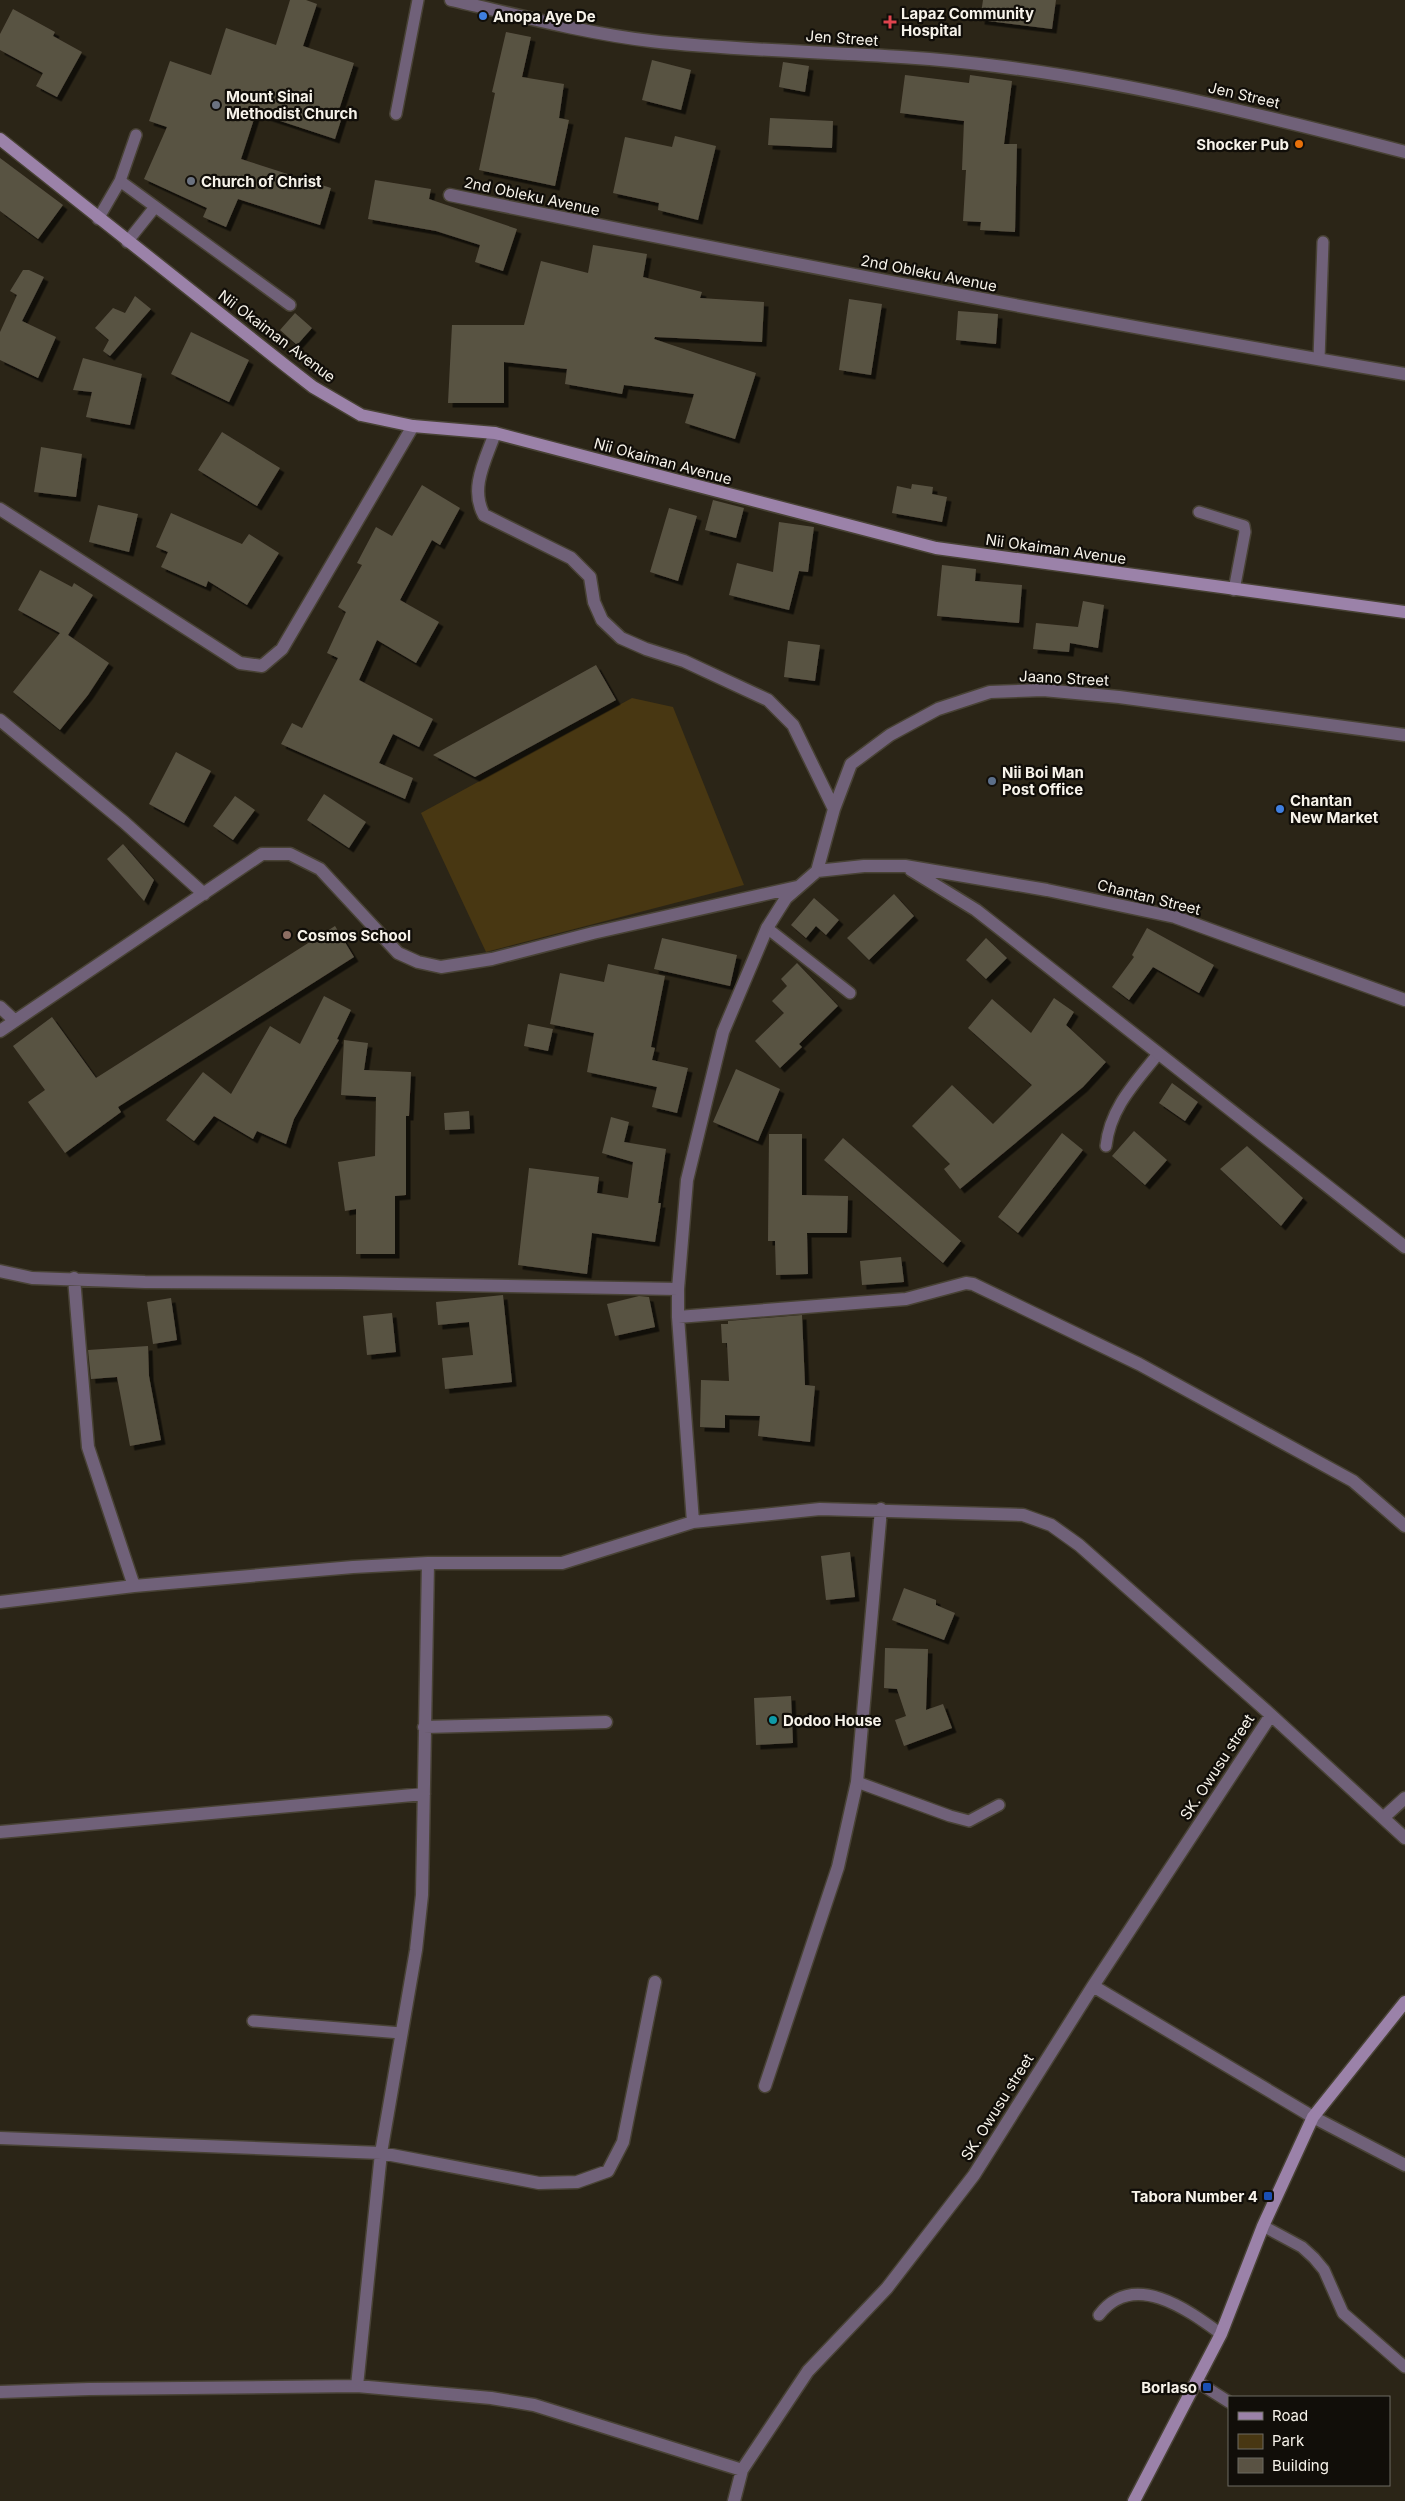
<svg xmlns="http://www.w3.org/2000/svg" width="1405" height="2501" font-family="Inter,sans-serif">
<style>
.green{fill:#483712}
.building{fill:#595243;filter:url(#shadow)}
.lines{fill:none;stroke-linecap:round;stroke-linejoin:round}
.lane-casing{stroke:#484235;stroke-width:14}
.street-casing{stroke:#484235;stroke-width:15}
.secondary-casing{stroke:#484235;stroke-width:15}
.lane{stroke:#706179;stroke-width:11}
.street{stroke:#706179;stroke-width:12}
.secondary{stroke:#9b82a9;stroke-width:12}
.shop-dot{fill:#3f7fe0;stroke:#110e09;stroke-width:2}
.health-dot{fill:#e0444e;stroke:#110e09;stroke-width:2}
.worship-dot{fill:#6b7280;stroke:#110e09;stroke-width:2}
.food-dot{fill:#e8710a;stroke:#110e09;stroke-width:2}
.service-dot{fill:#5c6f8a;stroke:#110e09;stroke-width:2}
.education-dot{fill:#8d6e63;stroke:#110e09;stroke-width:2}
.culture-dot{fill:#0f9aa8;stroke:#110e09;stroke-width:2}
.transit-dot{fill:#1a4fb4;stroke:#110e09;stroke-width:2}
.labels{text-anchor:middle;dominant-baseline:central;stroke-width:4.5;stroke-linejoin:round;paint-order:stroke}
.poi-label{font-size:15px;font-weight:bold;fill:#f7f3ea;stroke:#110e09;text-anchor:start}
.street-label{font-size:15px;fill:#f7f3ea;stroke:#110e09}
</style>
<defs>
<filter id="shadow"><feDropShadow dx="4.5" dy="4.5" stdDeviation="0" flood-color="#0009"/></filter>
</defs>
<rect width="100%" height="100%" fill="#2b2517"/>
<path class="green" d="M632,698l41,9 71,178 -258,67 -65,-139z"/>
<path class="building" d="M290,0h16l11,4 -14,42 51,17 -16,50 5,1 -8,25 -79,-26 -15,46 90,29 -11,37 -82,-26 -12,28 -23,-10 4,-9 -63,-29 23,-52 -18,-6 21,-60 41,14 15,-47 50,17z
M983,0h73l-4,29 -72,-9z
M13,9l42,23 -2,4 29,16 -25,45 -21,-11 7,-13 -43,-23v-16z
M506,32l25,5 -9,40 42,7 -5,34 10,2 -14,66 -76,-16 16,-77 -3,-1z
M652,60l39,10 -10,40 -39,-10z
M783,62l26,4 -4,26 -26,-5z
M905,75l64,8 1,-8 42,6 -8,63h13l-2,88 -35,-2 1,-8 -18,-1 3,-51h-4l2,-49 -64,-8z
M770,118l63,3 -1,27 -64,-3z
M675,136l41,10 -18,74 -40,-10 1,-7 -46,-10 12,-56 47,10z
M0,158l63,47 -25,34 -38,-28z
M375,180l56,9 -2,10 88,30 -14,42 -28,-9 5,-17 -44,-14 -68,-12z
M593,245l54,9 -4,23 59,15 -2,6 64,4 -2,40 -107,-5 -1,2 102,34 -21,66 -50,-16 9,-29 -70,-9 -2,9 -57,-10 2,-15 -63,-7v41h-56l4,-78h72l17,-64 47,12z
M23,270h6l15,7 -22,44 34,16 -18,41 -38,-18v-28l17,-37 -7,-4z
M135,296l16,13 -41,47 -7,-5 6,-11 -14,-12 18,-20 12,5z
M849,299l33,5 -11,71 -32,-5z
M958,311l40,3 -2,30 -40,-4z
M295,313l17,15 -15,17 -17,-15z
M191,332l58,28 -20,42 -58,-28z
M83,358l59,16 -12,51 -44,-8 6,-25 -19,-2z
M222,432l58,36 -23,38 -59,-36z
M41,447l41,7 -6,43 -42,-5z
M912,484l21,3 -1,7 15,3 -5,25 -50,-9 5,-27 14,3z
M422,485l38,23 -20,37 -8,-5 -32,60 39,22 -23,41 -39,-23 -18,40 74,39 -14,28 -26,-13 -14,29 34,15 -8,21 -124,-55 11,-21 10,5 36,-70 -11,-5 19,-41 -8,-5 24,-42 -5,-2 19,-36 16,9z
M713,500l31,8 -8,30 -31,-8z
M98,505l40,9 -9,38 -40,-10z
M669,508l28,8 -19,65 -28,-9z
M171,513l71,31 7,-10 30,19 -32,52 -39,-24 -2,6 -45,-20 7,-15 -12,-5z
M779,522l35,5 -6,45 -9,-1 -10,39 -60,-15 8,-32 36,9z
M942,565l34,4 -1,12 47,4 -3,38 -82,-7z
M40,570l32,17 2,-4 19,12 -25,40 41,28 -21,32 -28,35 -47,-38 47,-59 -42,-23z
M1083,601l21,4 -6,43 -28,-5 -1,9 -36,-3 3,-26 42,4z
M788,641l32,4 -5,36 -31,-4z
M596,665l20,35 -141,77 -42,-22z
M176,752l35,19 -27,52 -35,-19z
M324,794l42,28 -17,26 -42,-28z
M235,796l20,14 -22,30 -20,-14z
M123,844l31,36 -10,21 -37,-42z
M894,894l20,22 -45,44 -22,-22z
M814,898l25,22 -13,15 -10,-9 -10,12 -15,-13z
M335,926l19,31 -236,150 3,5 -56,41 -37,-51 17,-12 -32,-44 39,-29 44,61z
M1147,928l67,37 -15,28 -46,-26 -24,33 -17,-13 22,-30 -2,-2z
M662,938l75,17 -7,31 -76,-17z
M986,938l21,20 -21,21 -20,-19z
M797,963l41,43 -39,38 3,3 -22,21 -25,-27 29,-28 -12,-12 15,-15 -6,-7z
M608,964l57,12 -14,71 4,1 -3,12 36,8 -11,45 -25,-6 5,-20 -70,-15 7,-39 -44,-9 10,-51 44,9z
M324,996l27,14 -14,29 2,1 -45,79 -8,25 -29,-13 -4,8 -39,-23 -20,25 -28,-21 37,-48 28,22 39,-68 30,18z
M1054,998l20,14 -8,13 40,37 -23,25 -123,102 -16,-20 6,-5 -38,-38 40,-41 41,39 39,-39 -64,-57 24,-29 39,34z
M528,1024l25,5 -5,22 -24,-5z
M344,1040l24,3 -4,27 47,2 -2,44h-3v79l-11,1v58h-39v-45l-11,2 -7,-49 37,-6 1,-59 -35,-2z
M736,1069l44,20 -22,52 -45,-19z
M1172,1083l26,19 -13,19 -26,-18z
M469,1111l1,18 -25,1 -1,-17z
M611,1117l18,5 -5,20 42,7 -8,54h3l-6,39 -63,-9 -5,41 -69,-9 11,-97 70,9 -2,16 31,5 5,-36 -31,-9z
M1134,1131l33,29 -22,25 -33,-29z
M1062,1133l21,17 -65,83 -20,-16z
M769,1134h33v61l46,1 -1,37h-40l1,41 -32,1 -1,-34h-7z
M843,1138l118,103 -18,22 -119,-103z
M1247,1146l56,52 -22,28 -61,-57z
M901,1257l3,25 -42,3 -2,-24z
M503,1295l9,87 -67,7 -3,-31 31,-3 -4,-33 -31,3 -2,-23z
M639,1296l10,1 6,30 -40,9 -8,-32z
M171,1298l6,42 -24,4 -6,-42z
M392,1313l4,39 -29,3 -4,-39z
M802,1315l3,70 10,1 -5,56 -52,-6 2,-20 -35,-1v13l-25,-1 1,-47 28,1 -2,-38h-5l-1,-19h7v-3z
M148,1346l1,30 12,64 -31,6 -13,-69 -26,2 -3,-29z
M850,1552l5,45 -29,3 -5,-44z
M904,1588l32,12v5l19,8 -11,27 -52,-20z
M885,1648l43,1 -2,61 17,-6 9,24 -48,18 -9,-26 11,-4 -9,-27 -13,-1z
M791,1696l2,47 -37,2 -2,-47z"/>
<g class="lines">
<g class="lane-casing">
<path id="lane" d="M396,114l22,-114
M120,181l170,124
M98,219l22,-38 16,-46
M127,242l28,-35
M1319,359l4,-117
M1199,512l45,14 1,6 -11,58
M767,928l83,65
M1106,1146c4,-38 29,-63 52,-92
M857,1782l93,34 19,5 30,-16
M253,2021l148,12
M1263,2226l39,21 12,11 10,12 19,43 62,54
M1099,2315c34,-45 88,-6 122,19
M1196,2381l33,21"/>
</g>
<g class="street-casing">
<path id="street" d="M451,0c66,15 133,33 200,41 115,13 231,10 345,25 139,17 274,51 409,86
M450,195c317,65 635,125 955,179
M495,433c-9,26 -26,55 -11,82l87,43 19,19 4,25 8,18 19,18 25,11 38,12 84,39 25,25 41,84
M0,509l240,154 22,3 20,-17 131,-223
M0,720l124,102 80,72
M911,870l65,40 429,337
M817,871l17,-62 17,-45 39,-29 48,-26 52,-17 53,-2 76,7 286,38
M0,1007l15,14
M0,1031l262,-177h28l30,15 78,84 20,9 23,5 51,-8 101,-26 204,-46
M0,1271l32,7 113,4 196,1 337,6
M74,1278l14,169 46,139
M678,1317l228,-18 60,-16 7,1 166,80 214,117 52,45
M693,1522l-15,-205v-28l9,-109 36,-148 44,-104 19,-30 31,-27 47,-5h41l142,24 128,27 230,83
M428,1563l-6,332 -6,55 -35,203 -24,233 134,12 43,7 208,65
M0,1602l134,-16 219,-19 75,-4h134l131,-41 127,-13 203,6 28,10 28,20 192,170 134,123
M424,1727l182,-5
M1383,1818l22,-20
M0,1832l424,-38
M1093,1986l220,131 92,48
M765,2086l73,-219 19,-85 24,-273
M0,2138l381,15 158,30 38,-1 31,-11 15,-29 32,-160
M0,2392l89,-3 268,-3
M734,2501l8,-31 66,-99 79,-83 87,-113 119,-189 178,-271"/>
</g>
<g class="secondary-casing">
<path id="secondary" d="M0,139l286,227 27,21 48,28 52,11 82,7 441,115 469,64
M1134,2501l87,-167 42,-108 50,-109 92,-115"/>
</g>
<use href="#lane" class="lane"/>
<use href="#street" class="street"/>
<use href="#secondary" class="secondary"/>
</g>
<g class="shop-dot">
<circle cx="483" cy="16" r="5"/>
<circle cx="1280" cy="809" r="5"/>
</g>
<path class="health-dot" d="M887.5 14.5h5v5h5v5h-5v5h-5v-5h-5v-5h5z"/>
<g class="worship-dot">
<circle cx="216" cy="105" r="5"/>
<circle cx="191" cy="181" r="5"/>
</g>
<circle class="food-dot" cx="1299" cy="144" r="5"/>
<circle class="service-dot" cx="992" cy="781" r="5"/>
<circle class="education-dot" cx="287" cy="935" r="5"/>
<circle class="culture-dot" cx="773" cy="1720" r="5"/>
<g class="transit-dot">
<rect x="1263" y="2191" width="10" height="10" rx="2.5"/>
<rect x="1202" y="2382" width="10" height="10" rx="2.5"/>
</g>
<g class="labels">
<g class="poi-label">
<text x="901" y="13">Lapaz Community<tspan x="901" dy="17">Hospital</tspan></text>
<text x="493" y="16">Anopa Aye De</text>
<text x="226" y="96">Mount Sinai<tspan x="226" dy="17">Methodist Church</tspan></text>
<text x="1289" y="144" text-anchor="end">Shocker Pub</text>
<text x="201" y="181">Church of Christ</text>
<text x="1002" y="772">Nii Boi Man<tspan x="1002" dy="17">Post Office</tspan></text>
<text x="1290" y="800">Chantan<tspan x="1290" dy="17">New Market</tspan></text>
<text x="297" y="935">Cosmos School</text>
<text x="783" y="1720">Dodoo House</text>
<text x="1258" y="2196" text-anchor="end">Tabora Number 4</text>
<text x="1197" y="2387" text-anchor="end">Borlaso</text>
</g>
<g class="street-label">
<text transform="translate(842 38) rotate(4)">Jen Street</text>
<text transform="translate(1244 95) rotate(13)">Jen Street</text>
<text transform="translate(532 196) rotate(12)">2nd Obleku Avenue</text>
<text transform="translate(929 273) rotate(11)">2nd Obleku Avenue</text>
<text transform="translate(277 336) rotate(37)">Nii Okaiman Avenue</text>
<text transform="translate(663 461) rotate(15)">Nii Okaiman Avenue</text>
<text transform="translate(1056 549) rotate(8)">Nii Okaiman Avenue</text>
<text transform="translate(1064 678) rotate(3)">Jaano Street</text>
<text transform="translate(1149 897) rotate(14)">Chantan Street</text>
<text transform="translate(1217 1767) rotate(-57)">SK. Owusu street</text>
<text transform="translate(997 2107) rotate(-58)">SK. Owusu street</text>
</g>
</g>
<rect x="1228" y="2396" width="162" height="90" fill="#110e09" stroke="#6d6a63"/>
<rect x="1238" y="2412" width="25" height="8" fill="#9b82a9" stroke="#6d6a63"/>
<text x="1272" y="2421" font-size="15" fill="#f7f3ea">Road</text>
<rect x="1238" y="2434" width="25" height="15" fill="#483712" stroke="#6d6a63"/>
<text x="1272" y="2446" font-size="15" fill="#f7f3ea">Park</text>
<rect x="1238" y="2458" width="25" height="15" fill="#595243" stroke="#6d6a63"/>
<text x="1272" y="2471" font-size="15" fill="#f7f3ea">Building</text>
</svg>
